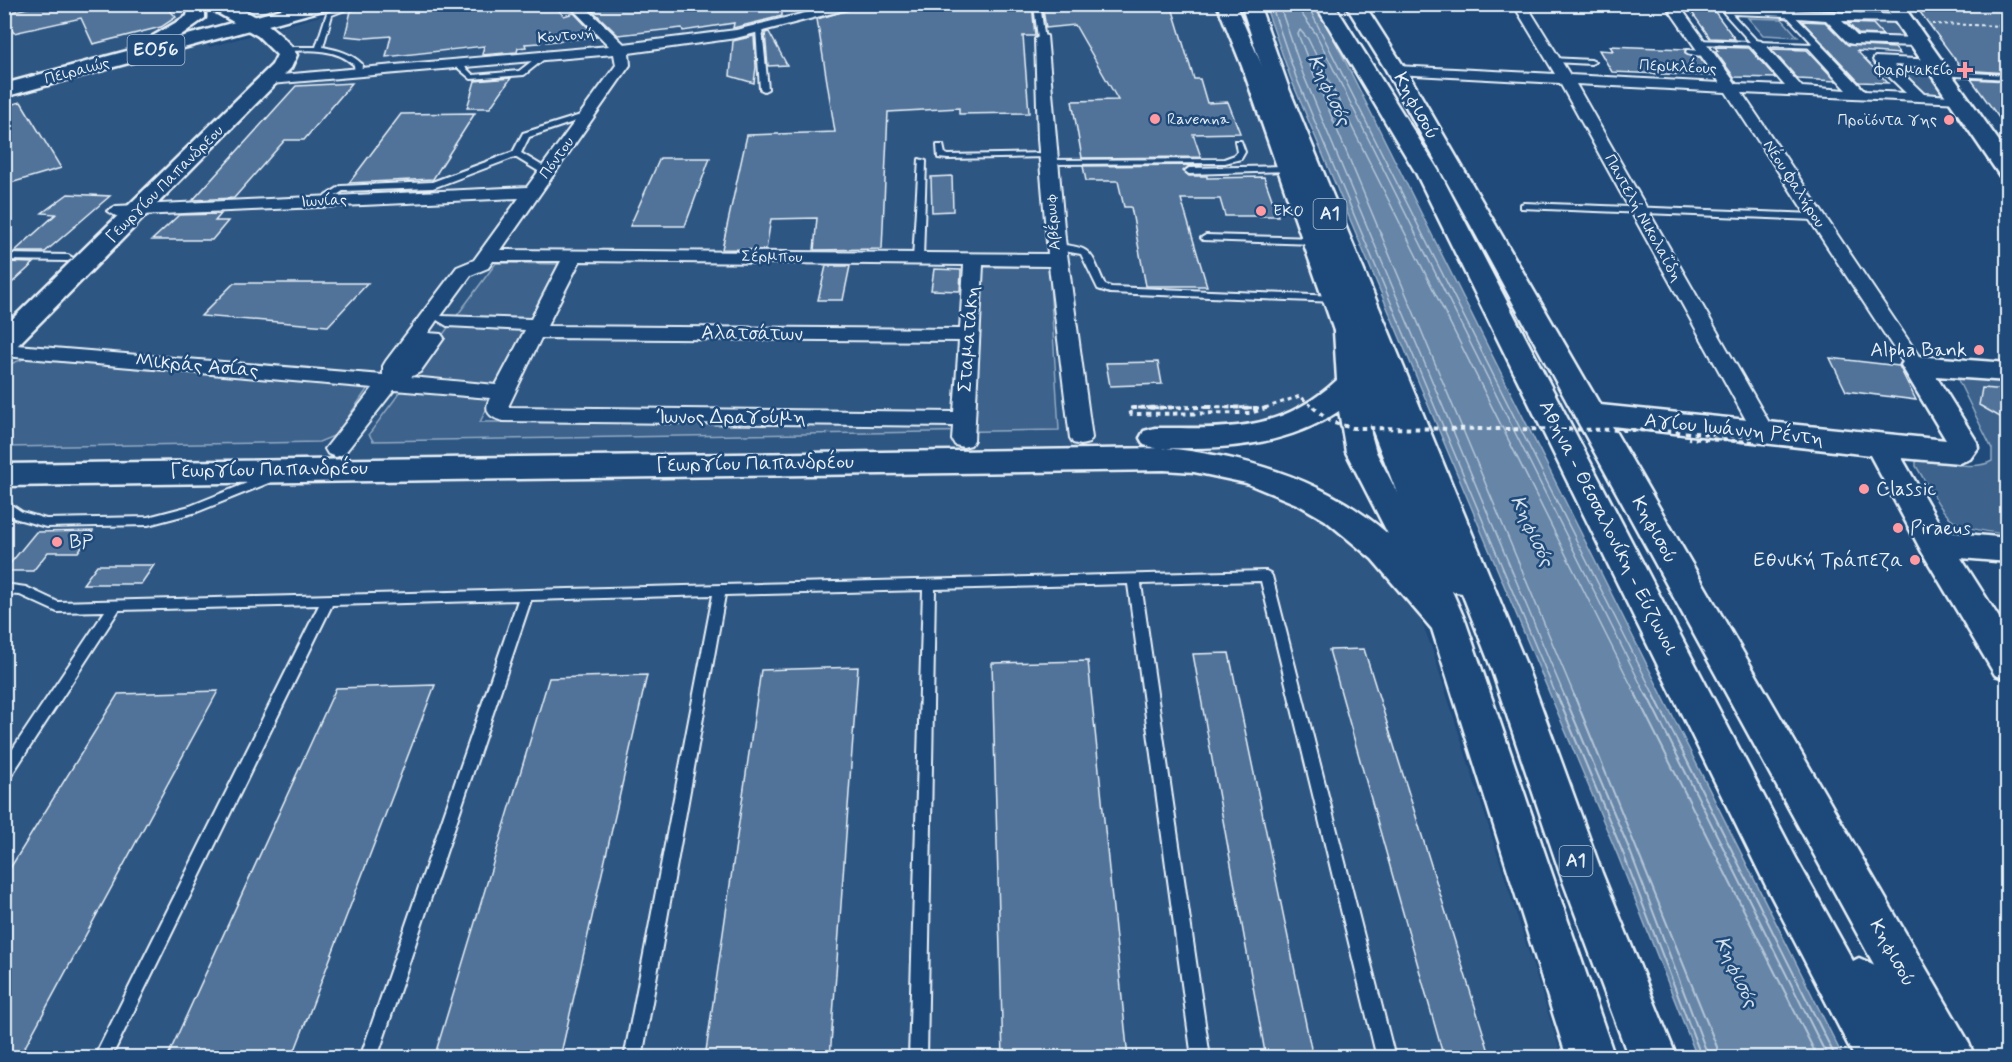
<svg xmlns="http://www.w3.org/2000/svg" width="2012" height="1062" font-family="Mynerve,sans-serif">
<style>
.built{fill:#2e5683}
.green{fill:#3c628c;stroke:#92aac2;stroke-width:1.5}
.water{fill:#6685a7;stroke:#9ab0c7;stroke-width:1.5}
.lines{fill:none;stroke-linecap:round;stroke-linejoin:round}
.shore-far1{stroke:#b4c6d8;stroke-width:1.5}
.shore{stroke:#b4c6d8;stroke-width:2}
.building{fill:#517399;stroke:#e8f1f8;stroke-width:1.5}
.lane-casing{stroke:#e8f1f8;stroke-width:4}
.street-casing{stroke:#e8f1f8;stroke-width:4}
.secondary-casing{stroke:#e8f1f8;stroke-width:5}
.primary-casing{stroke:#e8f1f8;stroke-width:5}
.highway-casing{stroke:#e8f1f8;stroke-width:5}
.path-far2{stroke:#e8f1f8;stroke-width:2;stroke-dasharray:3 3;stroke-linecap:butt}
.path-far1{stroke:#e8f1f8;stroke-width:3;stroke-dasharray:4 4;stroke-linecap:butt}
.path{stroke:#e8f1f8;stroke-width:4;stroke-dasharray:4.5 4.5;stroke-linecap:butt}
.lane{fill:#1f4a7a;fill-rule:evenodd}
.street{fill:#1f4a7a;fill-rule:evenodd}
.secondary{fill:#1f4a7a;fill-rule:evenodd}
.primary{fill:#1f4a7a;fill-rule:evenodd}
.highway{fill:#1f4a7a;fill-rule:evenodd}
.path-bridge-far1{stroke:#e8f1f8;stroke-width:3;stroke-dasharray:4 4;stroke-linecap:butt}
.path-bridge{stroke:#e8f1f8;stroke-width:4;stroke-dasharray:4.5 4.5;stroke-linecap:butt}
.poi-dot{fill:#ff9aa2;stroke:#1f4a7a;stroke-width:2}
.labels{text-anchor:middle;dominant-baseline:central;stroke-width:5;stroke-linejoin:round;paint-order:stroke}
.far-street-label{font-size:16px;fill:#e8f1f8;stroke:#1f4a7a}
.far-poi-label{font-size:16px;fill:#e8f1f8;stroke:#1f4a7a;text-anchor:end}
.shield{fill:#1f4a7a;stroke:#acbfd2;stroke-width:1.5}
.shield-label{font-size:18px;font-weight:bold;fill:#e8f1f8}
.street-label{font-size:20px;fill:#e8f1f8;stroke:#1f4a7a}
.poi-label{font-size:20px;fill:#e8f1f8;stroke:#1f4a7a;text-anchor:start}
.water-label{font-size:21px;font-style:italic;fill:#d4e1ec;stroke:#1f4a7a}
</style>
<rect width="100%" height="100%" fill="#1f4a7a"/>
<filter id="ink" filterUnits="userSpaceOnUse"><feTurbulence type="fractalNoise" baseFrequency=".0167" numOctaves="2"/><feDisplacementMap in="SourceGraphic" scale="12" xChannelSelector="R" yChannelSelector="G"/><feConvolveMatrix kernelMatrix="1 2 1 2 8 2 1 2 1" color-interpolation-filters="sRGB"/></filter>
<g filter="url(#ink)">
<path class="built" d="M363,4l858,1 120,349 -5,27 -18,21 -58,23 -43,3 15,50 76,26 61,43 46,59 16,40 131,411 -1557,1v-1053h171l10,10 2,11 21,21z"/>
<path class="green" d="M1748,18l34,1 16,18 -35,-2z
M1840,19l54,1 12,19 -48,-2z
M1888,63l32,1 26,30 -26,-1z
M496,263l65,1 -81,158h489l10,-155h70l10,163 -686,11 -4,-7z
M26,358l338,27 4,3 -32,47 -17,7 -314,5v-81z
M1959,376l48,4v154c-64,-7 -59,-15 -91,-68v-5c23,-4 55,12 76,0v-12l-34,-69z"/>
<path class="water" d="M1265,5h47l16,22 515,1030h-146l-79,-201 -327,-777z"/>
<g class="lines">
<path class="shore-far1" d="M1271,4l25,73 261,620
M1279,4l24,70 262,623
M1300,4l1,9 15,21 331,663
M1307,4l348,693
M1575,697l-263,-627 -14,-36 2,-4 8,9 329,658"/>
<path class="shore" d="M1557,695l66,158 79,205
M1564,695l66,156 79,207
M1574,695l143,352 1,11
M1636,695l182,363
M1647,695l181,363
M1654,695l182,363"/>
</g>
<path class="building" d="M42,4h122l12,13 -15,10 -68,17 -12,-26 -67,15 -10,-14v-5z
M552,4l12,12 10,-3 23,24 -50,5 3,-12 -10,13 -15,1 1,3 -8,1 -1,4 -35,3 2,-9 -98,11 5,-21 -25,2 -21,-2 6,-25 20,-6z
M611,4h171v12l-49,12 1,-5 -51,8 -1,-3 -64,7 -27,-26z
M869,4h163l3,32h-12l6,77 -70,1v-6l-71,4 -6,137 -68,1 3,-32 -46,1 -5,31 -44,-1 25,-114 88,-3 -18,-113z
M1042,4h129l23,75h6l7,24 21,-1 12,31 -47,1 8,23 -119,1 -10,-57 46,-1 -43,-75 -29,3z
M1686,4h23l26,35 -25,-1z
M1787,4h68l6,7 -71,-3z
M1914,4l93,2v67l-44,-3z
M1802,21l23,1 23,23 47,3 5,6 -43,-3 31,32 -29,-1z
M1848,23l25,1 10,11 -25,-1z
M769,32l18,33 -19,1 -3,-33z
M754,36l2,31 -2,16 -24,-7 3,-35z
M1610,46l75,3 2,6 13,3 12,18 -100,-4 -13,-22 14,1z
M1715,47l34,1 27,30 -42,-1 -19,-26h3z
M1771,49l36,1 29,31 -38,-2z
M511,78l-21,30h-23l8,-27z
M1971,79l36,2v48z
M352,83l-48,57h-19l-51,58 -41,2 103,-114z
M21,102l40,66 -57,17v-79z
M475,113l-42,66 -84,4 52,-69z
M660,158h50l-25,68h-55z
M1203,165l-14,1 -6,5 6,5h18v2l57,-1 14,39h-53l-5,-17h-39l26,87h-61l-15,-79h-7l-6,-26h-32l-3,-15z
M952,176l1,35 -21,1 -1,-35z
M68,194l42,2 -65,56h-31l42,-38 -14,-1z
M221,214l-6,7h13l-16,19h-60l27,-25z
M4,262l30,1 -30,27z
M826,266h24l-7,34h-25z
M934,269l27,1 -1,21 -29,-1z
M234,283h134l-40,43 -127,-10z
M1830,358l69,8 17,34 -70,-9z
M1158,362l4,22 -52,2 -4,-23z
M1982,388l25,2v31l-28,-16z
M93,531l-15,21h-30l-15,19h-29l32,-39z
M97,565h57l-13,19h-58z
M1364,649l127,409h-47l-115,-408z
M1229,653l84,405h-47l-73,-404z
M1088,661l40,397h-125l-11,-395z
M858,667l-28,391h-125l56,-388z
M647,675l-87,383h-126l115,-380z
M435,685l-143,373h-125l169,-370z
M218,691l-199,367h-15v-180l114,-184z"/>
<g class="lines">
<g class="lane-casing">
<path id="lane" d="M349,4h11l-28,11 -9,32c15,3 28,6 39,17l-1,10h-6l-1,-9c-18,-17 -46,-16 -69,-13l-4,-2 12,-3h23l11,-34z
M1034,4h6l5,37 -7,-2z
M1776,4h7l39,40v4l-124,-4 -4,-2 4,-2 52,2 -26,-29v-2l59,1zM1732,14l55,2 26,28 -55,-2z
M759,27l3,2 6,60 -4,2 -4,-2 -4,-60z
M1687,50l19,1 4,2c-5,4 -19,3 -24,-1z
M541,54l7,2 -24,19 -53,4 -19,-16 7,-2 14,14 46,-4z
M1551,58l40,2 4,2 -4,2 -37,-2 -4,-2z
M1936,71l72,4v4l-69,-4 -4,-2z
M584,114l7,2 -62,21 -8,16 28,17v4h-6l-28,-17 -82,31 -90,3 -20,13 -7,-2 25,-16 91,-4 81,-30 10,-19z
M1235,141h6l4,11 -4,7 -16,4 -177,1 -4,-2 4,-2 176,-1 11,-4 2,-3z
M937,145h6l2,9 3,1 100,-2 4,2 -4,2 -100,2 -10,-1z
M919,159l7,2 -3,98 -5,3 -5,-3z
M1287,166l3,1v4l-101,3 -4,-3 4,-3z
M1524,203l291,11 4,3 -4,3 -294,-12v-4z
M1206,235l108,3 5,3 -5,3 -111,-4 -2,-2z
M1055,244c40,3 35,9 50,41l6,2 225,9 5,3 -5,3 -226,-9 -12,-4 -17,-35 -29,-5 -2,-2z
M4,254l64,1 5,3 -5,3 -64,-1z
M272,473l6,4 -2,3 -79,32 -49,13 -102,2 -32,-9 -10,-7v-11l18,12 24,7 102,-2 42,-11z
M1266,571l4,2 2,3 123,482h-18l-116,-477 -120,3 69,474h-18l-64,-474 -193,5 -8,469h-18l14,-468 -198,5 -83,463h-18l89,-463 -182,5 -154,458h-17l158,-458 -186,5 -221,453h-17l225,-453 -200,5 -110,169 -5,2v-19l101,-151 -48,1 -37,-17 -16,-1v-10l22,3 32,15z"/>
</g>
<g class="street-casing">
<path id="street" d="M4,4h13l-13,6z
M568,4h14l42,40 112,-14 106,-26h25l-131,34 -107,15 1,12 -129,185 547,4 -10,-115 -3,-100 7,-4 5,1 18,203 27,199 -3,5 -8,2 -8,-2 -3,-5 -21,-172 -66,-1 -9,175 -3,5 -8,2 -8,-2 -3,-5 1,-14 -450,-5c-13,-3 -20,-10 -13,-23l-96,-8 -50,64 -8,3 -8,-3 -3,-5 48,-61 -369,-32v-12l379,31v-9l3,-5 71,-94 17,-7 45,-62 -403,18 -9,-5 9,-5 411,-19 89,-122 -2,-11 -344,30 -7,-4 7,-4 339,-30zM493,261h68l-30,58 -90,-3 30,-41 17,-7zM580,261l384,4 -4,64 -413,-3zM437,320l10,6 78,4 -29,55 -85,-8 9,-5 24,-34 -3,-4 -13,-1zM541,338l418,3 -5,71 -446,-5z
M1513,4h13l44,71 150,8 -55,-79h13l58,80 49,2 -36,-42 7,-4 5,1 41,46 45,3 -40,-44 7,-4 5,1 46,48 41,2 -31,-30 -2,-3 2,-3 61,3 2,3 -7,4 -37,-2 30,29 38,3 3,3 -3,3 -220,-10 183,272 -3,5h-14l-182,-278 -150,-8 199,349 -3,5 -8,2 -8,-2 -196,-355 -164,-9 -7,-4 7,-4 159,8z
M1788,10l113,5 5,1v6l-64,-1 15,15 60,2 7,4 -7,4 -64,-2 -5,-1 -22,-23 -43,-3v-6z"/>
</g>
<g class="secondary-casing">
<path id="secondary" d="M202,4c7,0 16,-1 24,0 24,5 59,30 71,51l-6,13 -277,281 -10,2v-24l268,-262 5,-10 -19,-19z
M1217,4h18l27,62 100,265 9,103 5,18 28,54 34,53 28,64 149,435h-48l-135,-429 -60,-70 -47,-39 -26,-15 -53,-22 -52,-11 -30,-2 -1160,16v-22l1160,-16c82,8 161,31 224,86l-42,-82 -7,-41c-56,37 -118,38 -184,37l-11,-3 -4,-7 4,-7 11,-3c73,0 125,5 182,-48l-3,-49 -92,-265z
M1345,4h19l42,66 194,335 346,35 -45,-75 4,-6 10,-3 93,7v18l-72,-5 41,66 1,6 -8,11 -11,4 -57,-5 42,74 64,6v24l-47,-4 47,74v47l-13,-4 -73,-123 -52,-97 -258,-29 356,615 7,17h-50l-539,-988z
M1883,4h19l106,150v24l-8,-2z"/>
</g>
<g class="primary-casing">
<path id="primary" d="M196,4l9,6v8l-28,20 123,-34h32l-2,4 -326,89v-13l149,-40 -3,-4 3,-4 34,-20 2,-10z"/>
</g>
<g class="highway-casing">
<path id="highway" d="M1241,4h18l30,85 236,573 77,211 75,185h-48l-69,-185 -71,-211 -27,-69 -16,-3 -33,-56 -79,-203 4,-6 10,-2 10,2 3,5 -92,-241z
M1315,4h19l106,169 356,685 57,103 6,-3 16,7 56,76 7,17h-83l-89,-172 -350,-713z"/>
</g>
<path class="path-far2" d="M1932,24l76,2"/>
<path class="path-far1" d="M1208,407l51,1"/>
<path class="path" d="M1208,407l51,1"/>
<use href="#lane" class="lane"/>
<use href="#street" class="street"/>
<use href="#secondary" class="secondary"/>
<use href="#primary" class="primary"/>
<use href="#highway" class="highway"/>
<path class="path-bridge-far1" d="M1130,408l78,-1
M1265,408l35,-12 14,12"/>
<path class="path-bridge" d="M1208,407l-78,1 1,6 119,-1 19,-6
M1313,407l18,15 21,6 285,2 113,6 3,6 -65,-4"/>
</g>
</g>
<g class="poi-dot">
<path d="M1962 61h6v6h6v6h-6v6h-6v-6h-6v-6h6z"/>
<circle cx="1155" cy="119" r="6"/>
<circle cx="1949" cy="120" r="6"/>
<circle cx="1261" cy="211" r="6"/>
<circle cx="1979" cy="350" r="6"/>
<circle cx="1864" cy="489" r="6"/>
<circle cx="1898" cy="528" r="6"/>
<circle cx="57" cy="542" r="6"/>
<circle cx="1915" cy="560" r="6"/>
</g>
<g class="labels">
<g class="far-street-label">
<text transform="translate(566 36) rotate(-5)">Κοντονή</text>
<text transform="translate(1678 67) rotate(3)">Περικλέους</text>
<text transform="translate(77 71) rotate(-15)">Πειραιώς</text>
<text transform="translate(557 158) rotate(-54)">Πόντου</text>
<text transform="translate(165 184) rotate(-45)">Γεωργίου Παπανδρεου</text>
<text transform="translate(1794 184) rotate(57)">Νέου Φαλήρου</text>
<text transform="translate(324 201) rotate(-3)">Ιωνίας</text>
<text transform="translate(1643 218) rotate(61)">Παντελή Νικολαΐδη</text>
<text transform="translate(1053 222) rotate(-95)">Αβέρωφ</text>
<text transform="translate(772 257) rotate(1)">Σέρμπου</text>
</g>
<g class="far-poi-label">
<text x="1953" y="70">Φαρμακείο</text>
<text x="1167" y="119" text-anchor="start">Ravenna</text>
<text x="1937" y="120">Προϊόντα γης</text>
<text x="1273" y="211" text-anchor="start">EKO</text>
</g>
<g class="shield">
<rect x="127.5" y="35" width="57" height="30" rx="4.5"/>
<rect x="1313.5" y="199" width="33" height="30" rx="4.5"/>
<rect x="1559.5" y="846" width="33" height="30" rx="4.5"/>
</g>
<g class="shield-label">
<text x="156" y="50">ΕΟ56</text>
<text x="1330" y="214">Α1</text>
<text x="1576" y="861">Α1</text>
</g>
<g class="street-label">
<text transform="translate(1416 106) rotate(61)">Κηφισού</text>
<text transform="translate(752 334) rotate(1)">Αλατσάτων</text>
<text transform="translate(969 339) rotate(-86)">Σταματάκη</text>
<text transform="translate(197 366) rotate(5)">Μικράς Ασίας</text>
<text x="731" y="417">Ίωνος Δραγούμη</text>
<text transform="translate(1734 430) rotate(6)">Αγίου Ιωάννη Ρέντη</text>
<text transform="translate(755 464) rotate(-1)">Γεωργίου Παπανδρέου</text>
<text transform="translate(269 470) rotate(-1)">Γεωργίου Παπανδρέου</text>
<text transform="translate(1608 528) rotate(63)">Αθήνα - Θεσσαλονίκη - Εύζωνοι</text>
<text transform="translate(1654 530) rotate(61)">Κηφισού</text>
<text transform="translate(1892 953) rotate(61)">Κηφισού</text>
</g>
<g class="poi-label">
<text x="1967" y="350" text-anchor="end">Alpha Bank</text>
<text x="1876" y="489">Classic</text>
<text x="1910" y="528">Piraeus</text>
<text x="69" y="542">BP</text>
<text x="1903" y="560" text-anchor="end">Εθνική Τράπεζα</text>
</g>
<g class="water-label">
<text transform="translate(1329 90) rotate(65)">Κηφισός</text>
<text transform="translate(1532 531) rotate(65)">Κηφισός</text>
<text transform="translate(1736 972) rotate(65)">Κηφισός</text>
</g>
</g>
<rect width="2012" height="1062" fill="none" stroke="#1f4a7a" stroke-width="24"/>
<rect x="12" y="12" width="1988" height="1038" fill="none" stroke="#e8f1f8" stroke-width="2" filter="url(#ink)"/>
</svg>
